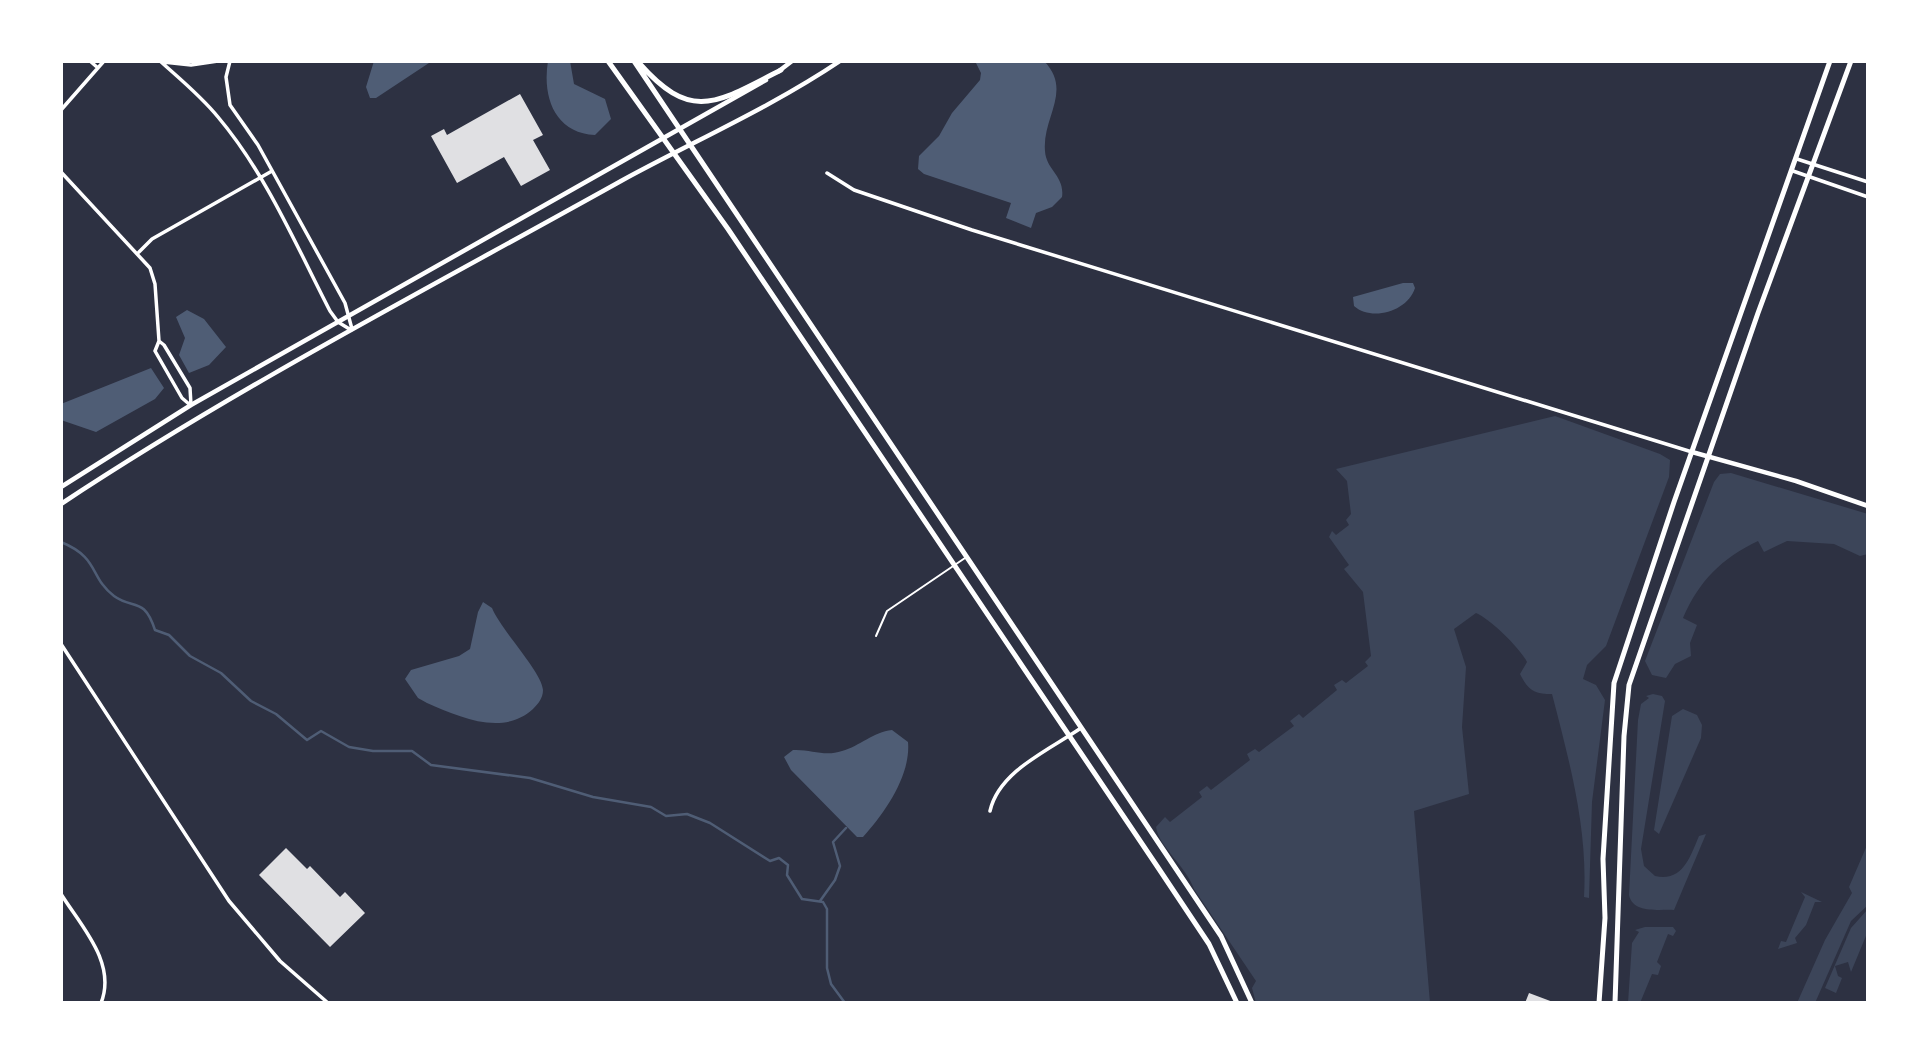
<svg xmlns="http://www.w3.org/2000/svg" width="1929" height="1064" font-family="'Alegreya Sans',sans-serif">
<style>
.green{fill:#3c4559}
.water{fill:#4f5d75}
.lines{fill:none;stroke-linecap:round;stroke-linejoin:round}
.stream{stroke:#4f5d75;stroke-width:2.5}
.building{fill:#e0e0e3}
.service{stroke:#fff;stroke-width:2}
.minor{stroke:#fff;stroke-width:3.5}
.tertiary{stroke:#fff;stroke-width:4.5}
.secondary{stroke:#fff;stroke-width:5}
</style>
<rect width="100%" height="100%" fill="#2d3142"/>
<path class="green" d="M1555,416l105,38 10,6 -1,17 -63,169 -19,19 -4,14 13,6 9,15 -13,102 -3,96 -5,-1c4,-69 -15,-137 -32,-203 -18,0 -24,-4 -32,-20l7,-12c-7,-14 -37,-43 -51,-49l-22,16 12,38 -4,60 7,67 -55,17 16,192h-174l-4,-15 4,-7 -62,-92c-8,-23 -35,-42 -38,-62l9,-10 5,5 32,-25 -3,-5 8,-6 4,4 39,-30 -3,-6 8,-5 4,3 35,-26 -4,-5 9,-7 4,4 34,-28 -3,-5 8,-5 4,3 22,-17 -3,-4 6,-6 -8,-64 -19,-23 5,-4 -20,-28 3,-6 4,4 13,-10 -3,-5 5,-6 -4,-33 -11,-12z
M1731,473l137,41v40l-8,2 -26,-12 -47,-3 -23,11 -6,-11c-36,17 -59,40 -75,77l14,7 -7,18 1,13 -16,8 -9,14 -14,-3 -7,-14 69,-179 6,-8z
M1653,694l9,2 3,5 -24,148 3,17 11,10c28,6 35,-19 44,-40l7,-2 -32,76c-15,-1 -41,4 -45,-15l9,-175 3,-16 8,-6 -3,-2z
M1683,709l14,6 5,10 -1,13 -42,96 -5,-4 18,-114z
M1868,843v62l-17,16 -36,82h-18l28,-63 27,-47 -3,-6z
M1801,892l21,10h-7l-9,23 -11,13 2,5 -19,6 3,-8 5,1 19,-45z
M1868,909v22l-17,41 -3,-10 -13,4 3,10 4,2 -6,15 -11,-5 26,-60z
M1645,927h28l3,4 -3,5 -5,-2 -11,28 4,4 -3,9 -6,-1 -12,29h-12l4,-60 7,-11 -4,-2z"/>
<path class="water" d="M374,61h58l-56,37h-6l-4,-11z
M548,61h22l4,23 31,15 6,20 -16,16c-40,-2 -53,-38 -47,-74z
M975,61h69c29,30 -2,56 1,90 1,19 20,25 17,46l-10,10 -16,6 -5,15 -25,-10 5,-15 -87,-29 -6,-5 1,-13 20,-20 13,-23 28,-33 1,-7z
M1403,283h10l2,5c-7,23 -43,34 -61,18l-1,-9z
M187,310l17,9 22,28 -17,18 -20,8 -10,-18 6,-17 -9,-21z
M151,368l13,20 -9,11 -59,33 -35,-12v-16z
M483,602l9,6c9,22 50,64 51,82 0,8 -5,14 -10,19 -31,28 -73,8 -106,-6l-9,-5 -13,-19 6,-9 48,-14 11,-7 8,-37z
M892,730l16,12c3,33 -23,71 -45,95h-6l-66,-67 -7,-13 9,-7c18,-1 31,7 49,1 18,-5 31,-19 50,-21z"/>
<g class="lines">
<path class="stream" d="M61,542c39,16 28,35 53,54 19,14 30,0 41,34l14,5 21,21 31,17 30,28 25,13 31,26 14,-9 28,16 24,4h39l19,14 99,13 63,19 58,10 15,9 21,-2 23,9 60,38 9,-3 9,7 -1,10 15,24 21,3 4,7v59l4,16 14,19
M820,901l15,-21 5,-14 -7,-24 13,-14"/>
</g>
<path class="building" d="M520,94l23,41 -10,5 17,30 -29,16 -17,-29 -47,26 -26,-47 13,-7 3,6z
M286,848l21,21 3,-3 30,31 5,-5 20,21 -35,34 -71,-72z
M1529,993l24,9v1h-28z"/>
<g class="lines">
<path class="service" d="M876,636l11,-25 78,-53"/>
<path class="minor" d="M90,61l8,7
M160,61c20,18 41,35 58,56 48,57 78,128 112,194l8,11 13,8
M230,61l-4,16 4,28 28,40 87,158 7,26
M163,62l28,3 27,-4
M61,110l43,-49
M1797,159l71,23
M1793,171l75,26
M61,172l89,96 5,16 4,57 5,4 26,43 1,17
M827,173l27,17 118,40 720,222
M139,252l13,-13 120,-68
M159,341l-4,10 27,47 7,6
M61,644l168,257 51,60 48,42
M990,811c9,-40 59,-61 91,-83
M61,894c20,32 56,69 40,109"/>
<path class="tertiary" d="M779,71l13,-10
M1692,452l104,29 72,25
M61,487l130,-82 575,-325
M61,504c180,-119 372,-218 560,-323 73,-40 149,-73 219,-120"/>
<path class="secondary" d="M608,61l120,168 431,640 50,75 28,59
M634,61l587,875 31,67
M640,64c53,60 79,37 141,6
M1599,1003l6,-85 -2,-59 11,-176 60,-181 156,-441
M1615,1003l9,-267 5,-51 129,-372 93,-252"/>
</g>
<rect width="1929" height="1064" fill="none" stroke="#ffffff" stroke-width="126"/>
</svg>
